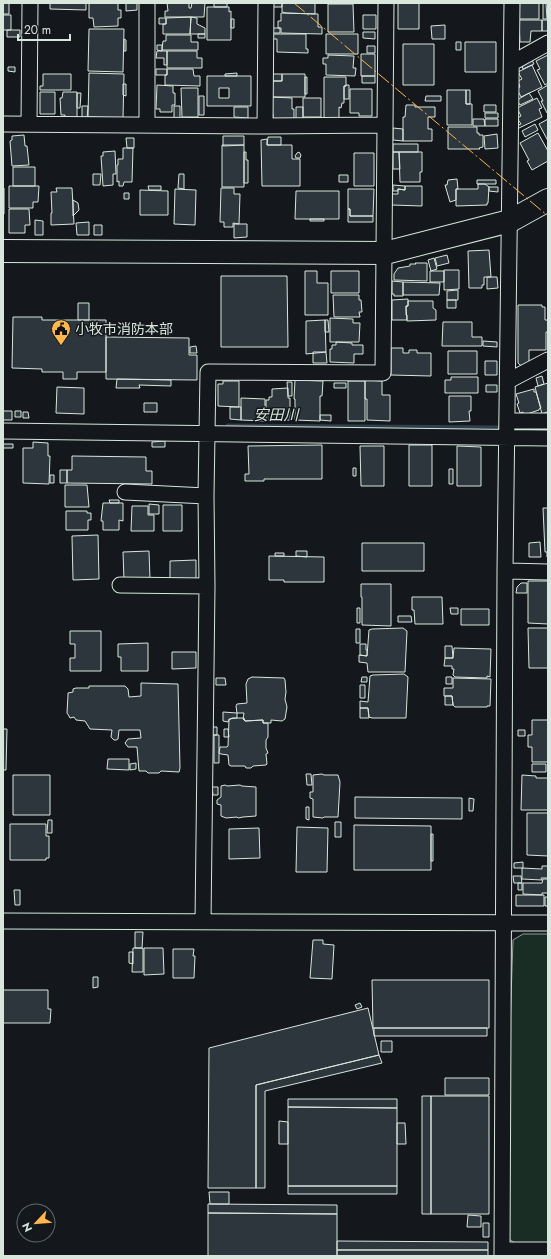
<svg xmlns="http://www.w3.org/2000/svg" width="551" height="1259" font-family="Jost,'Noto Sans JP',sans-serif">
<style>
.green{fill:#1a2d24;stroke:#939e99}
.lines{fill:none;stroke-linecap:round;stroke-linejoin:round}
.stream{stroke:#2f3f4d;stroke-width:5}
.building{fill:#2c363c;stroke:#d8e6dc;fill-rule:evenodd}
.street-casing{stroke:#d8e6dc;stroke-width:17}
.secondary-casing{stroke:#d8e6dc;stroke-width:24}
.street{stroke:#14181c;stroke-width:15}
.secondary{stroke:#14181c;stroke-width:22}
.power{stroke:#ffb74d;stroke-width:1;stroke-dasharray:14 3 2 3;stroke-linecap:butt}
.labels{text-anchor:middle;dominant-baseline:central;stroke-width:3;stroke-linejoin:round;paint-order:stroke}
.poi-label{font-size:14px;fill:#d8e6dc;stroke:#14181c;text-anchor:start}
.water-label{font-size:15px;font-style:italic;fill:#d8e6dc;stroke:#14181c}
</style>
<rect width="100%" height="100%" fill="#14181c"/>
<path class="green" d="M523,934h25v309h-33l-12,-8 10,-295z"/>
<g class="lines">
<path class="stream" d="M228,426l278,2
M532,428l16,1"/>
</g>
<path class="building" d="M3,3h6v11h-6z
M50,3h36v7l-36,-1z
M89,3h29v7h3v8h-3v8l-24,1 -1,-9h-4z
M126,3h11v7l-11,1z
M167,3h22v5h2l1,-5h13l-1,14h-39v-6h3z
M214,3h13v4h-13z
M272,3h10v4h-10z
M282,3h33v11l-29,-1 -4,-1z
M398,3h21v26h-21z
M519,3h20v16h-20z
M543,3h3l1,16h-4z
M328,4h25l1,28h-26z
M207,7h22v5l2,-1v29h-24z
M281,13l37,1v13h4v7l-41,-1v-5h-3v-7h3z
M3,15h8v15h-8z
M363,15h13v14h-13z
M191,17l6,1v6l8,4v6h-15z
M191,17l-1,17h-27v-10h3v-6z
M159,18h7v6h-7z
M231,19h3v9h-3z
M519,20h23v11h-11l-1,11h-10z
M542,20h6v11h-6z
M445,25v14h-13l-1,-13z
M271,28h9v5h-9z
M89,29h35l-1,43 -35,-1z
M7,30h13v7h-13z
M363,32h12v7l-12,-1z
M198,34h7v4h-7z
M271,34h35v15h2v4l-31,-1v-13h-6z
M326,34h32v20h-32z
M166,35h25v7h7v8h-36l1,-9h3z
M124,39l2,1v11h-2z
M456,42h5v8h-5z
M465,42h31v30h-31z
M403,44h31v41h-31z
M157,45h5v6l-5,-1z
M367,46h8v7h-8z
M157,51h10v14h-3v-7h-8z
M167,51h30v7h5v10h-35z
M361,54h14v22h-14z
M328,55l26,1 -1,12h3l-1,8 -29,-1v-11h-3v-6h5z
M548,55v28l-3,2 -8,-15 3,-1 -4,-8z
M532,60l2,4 -11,5 -1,-3z
M532,65l10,22 -21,10 -4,-8 3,-2 -2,-6 4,-2 -4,-7z
M8,67h7v5l-7,-1z
M156,69h11v6h-11z
M167,69h26l1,7h6v10l-35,-1v-10h2z
M89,73l35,1 -1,44 -35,-1z
M237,73v3h-12v-2z
M43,74h28v16h-31v-4h3z
M270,74h12v7h-12z
M282,74h23v23h-35l2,-16h10z
M207,76h44v30h-44zM219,88h10v10h-10z
M362,76h13v7h-13z
M305,77h2v17h-2z
M324,77h22v9h-2v17h-2l-1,5 -2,-1v11h-15z
M123,84h3v12l-3,-1z
M157,85l16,1v7h2v12h-3v7h-12v-3h-4z
M346,85h3v14h-5v-13h2z
M548,85v28h-1l-6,-12h2l-5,-10z
M181,88h17v29h-16z
M350,89h22v27h-13v-3h-9z
M447,90h19v14h6v21h-25z
M466,90h4v14h-4z
M40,92h15v22h-15z
M63,92h14v25h-12v-2h-4l-1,-17h2z
M77,93h4l-1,15h-3z
M529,93l4,6 -13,6 -3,-5z
M199,96h5v19h-5z
M426,96h15v5h-16z
M272,97l20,1v11h2v10h-21v-5h-1z
M303,98h18v19h-18z
M537,98l5,10 -3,1 3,8 -25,12 -1,-3 5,-2 -4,-6 4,-2 -4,-8z
M406,105h9v2h20v10h-7v12h4v12h-29v-24h2z
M484,105h12v7h-12z
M82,106h6l-1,13 -5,-1z
M174,106h6v12h-6z
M234,107h14v11l-14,-1z
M296,107h7v12h-7z
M485,113h13v5h-13z
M473,119h11l1,7h-12z
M485,119h13v7h-13z
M548,119v22l-9,-17z
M535,124l3,6 -13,7 -3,-6z
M448,127h29v6h2v2h4v12l-4,1 1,1h-32z
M393,128l10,1v12l-10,-1z
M538,133l10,18v10l-16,9 -5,-9 2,-1 -9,-17z
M497,134l1,14 -13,1 -1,-13z
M24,135l1,11h2l2,19 -17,1 -2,-25 2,-1v-4z
M223,136h21v9l-21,1z
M268,137h13v8h-14z
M126,138h8v10h-7z
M267,139v6h25v14h8v27h-38l-1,-46z
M393,144h25v8h-25z
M222,145h22v42h-22z
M123,148h10l-1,34h-8l-1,4h-4v-5l-2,1v-17h1v-6h5z
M115,151l1,23h-3v11l-10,1 -2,-30h2v-4z
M244,152h2v8h2v23h-4z
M299,152l2,3 -1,3h-4l-1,-2 2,-3z
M393,152h6l1,17h-7z
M399,152h23v20h-2v10h-20z
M354,153h20v33h-20z
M13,167h22v19h-22z
M93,174h8l-1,11h-7z
M179,174h5v15l-6,-1z
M339,175h9v7h-9z
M457,179l1,10h-2v11l-6,2 -5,-17h2l1,-5z
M477,180h19v4h-19z
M478,184h7l4,3 -1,16h-1v2l-31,1v-17h22z
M393,185l12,1v4l-7,-1v2h-5z
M9,186h30l-1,16h-5v6h-24z
M148,186h13v4h-12z
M405,186h17v20l-30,-1v-11h6v-5l7,1z
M489,187h9v5l-9,-1z
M3,188h1v26h-1z
M56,188h16l2,36 -23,1v-12h1l-1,-21h6z
M221,188h13v6h6l-1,30 -6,-1v4h-9v-5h-4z
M175,189l21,1 -1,35 -21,-1z
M348,189h26l-1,27h-23v-7h-2z
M140,190l28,1v24h-28z
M296,191h43v28h-44z
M124,193h5v6h-5z
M73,200l5,3 1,7 -6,6z
M9,209h20l1,16h-5v8h-16z
M348,209h2v7h23v6h-25z
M310,219h14v2h-14z
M35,220l8,1v14h-8z
M89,222v13h-12l-1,-12z
M234,224h13v13l-13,1z
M94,225h8v10h-8z
M489,250l2,27h-7v8h-2v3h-13l-1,-37z
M447,255l2,8 -12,3 -2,-8z
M434,258l3,11 -6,2 -3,-11z
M415,263h12v18l-33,-1v-6l4,-6 12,-2v-2h6z
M444,270h15v19l-15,1z
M305,271h12v12h11v32h-23z
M331,271h28v22h-28z
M430,271h14v11h-14z
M221,276h66l1,71h-67z
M487,277h10l1,11 -11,1z
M392,281l11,1v14h-9v-2h-2z
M403,282l37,1 -1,12h-36z
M458,290v10h-11v-9z
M333,295h26v5h2l1,12h-3l1,5h-26z
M408,299v7h-2v9h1v5h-15v-20z
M447,300h9v8h-9z
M408,301h25v7l3,2v10l-29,1 -1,-15h2z
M78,303h11v17h-11z
M518,305h24v2h3v13h3v12h-2v18h-17v12l-6,4 -3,-1 -2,-2z
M13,317h29v3h64v52h-29v7h-14v-7h-21v-3l-30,-1z
M330,318l23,1v4h7l-1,19h-29z
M325,320h3l1,12h-4z
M325,320l1,32 -20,2v-33z
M443,322h29v15h10v9h-40z
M106,337l83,1v17h8v25l-91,-1z
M483,341l14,1v5l-14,-1z
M336,342l16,1v2h11v9h-9v9l-24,-1v-13h2v-4h4z
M196,346l1,7h-7v-6z
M391,348h12v5h6v-3h8v3h14v23l-40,-1z
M448,351h29v23h-29z
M313,352h13l1,11h-14z
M485,361h12v14h-12z
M542,376l2,8 -6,2 -2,-8z
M451,377h27v16h-33v-13h6z
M117,379l54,1v6l-32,-1 1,3h-24z
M295,380l28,1 -1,15h-2v25l-25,-1v-21h-1z
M365,380l17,1v14h8v26l-23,-1v-21h-2z
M223,381h16v26l-21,-1v-22h5z
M348,381h17v40h-17z
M287,382h5v14h-4z
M334,383h12v5h-12z
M548,383v32l-1,-3 -5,2 -7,-27z
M486,385h11v7h-11z
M57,387l27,1v26l-28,-1z
M288,388v10h2v22h-24v-20h3v-3h3v-8z
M534,389v3h2l5,16 -2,1v1l-15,5 -1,-3 -3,1 -3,-9 2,-1 -3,-9z
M449,396h22v15h-2l1,10 -21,1z
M241,398l24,1v22l-24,-1z
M144,403h13v9h-13z
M230,407h11v13l-11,-1z
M3,411h9v9h-9z
M15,411h6v6h-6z
M23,412h5l1,6h-6z
M320,415h11v6l-11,-1z
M165,441v6h-13v-5z
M33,442l15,1v13h2l-1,28 -26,-1v-35h10z
M3,444h10v4h-10z
M322,445v34h-58v2h-19v-7h4l-1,-28z
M409,445h23v41h-23z
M360,446h24v40h-23z
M457,446l24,1v39h-24z
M72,456l74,1v14h6v13l-85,-1v-13h5z
M353,468h3v8h-3z
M449,469h4v15h-4z
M60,470h7v13h-7z
M50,475h4v8h-4z
M65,485h22l2,22h-24z
M109,500h10v3h-9z
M103,503h20v18l-4,-1v10h-16v-9h-2z
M149,504l10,1v9h-10z
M163,505h19v26h-19z
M132,506h16v9h6v16h-23z
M543,508h5v49h-1v-5h-2z
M66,511h21v2h4v7h-3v10h-22z
M98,535l1,44 -26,1 -1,-44z
M540,542l1,15h-12v-14z
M362,543h62v28h-62z
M149,551l1,28 -26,1 -1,-28z
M296,551h11v6l-11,-1z
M275,553h9v3h-9z
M269,556l55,1v25h-40v-2h-15z
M196,560v19l-26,1v-19z
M528,581h20v43l-20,-1z
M521,583h6v10h-11l1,-6z
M361,584h30v42l-29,-1v-28h-1z
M412,597h30l1,27h-28l-1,-14h-2z
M357,608h3v15h-3z
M450,608h8v6h-7z
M461,609h28v16h-28z
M398,616h13l1,6h-14z
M403,628l4,3 -2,41h-37l-1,-9 -8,-1v-7l8,1 2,-26 3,-1z
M528,628h20v40h-19z
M356,629h4v14h-4z
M70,631h31v40h-31v-13h5v-14h-5z
M148,643v28h-27v-14h-3v-13z
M360,644h6v6h1v6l-7,-1z
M445,646h7l1,12h-8z
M454,648l37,1 -1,28 -3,-1v2l-32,-1 -2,-2 1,-6h-2v-3h-8l1,-8h8z
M172,652h24v16l-24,1z
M404,674l4,3 -2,41h-34l-3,-1 -1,-9h-8v-7l8,1 2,-26 3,-1z
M252,677l32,1 1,2 1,12 -1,7 2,8 -2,12 -3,2 -11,-1v3h-8v-3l-18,1 -2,-2 1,-6h-7l-1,-7 1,-2 10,-1 -1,-19 2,-5z
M362,677h5v5h-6z
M446,677h6v7h-6z
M216,678h9l1,7h-10z
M453,678l38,1 -1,27h-3v1h-32l-2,-2 -1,-9h-8v-8h9z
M141,683l37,1 2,84 -1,4 -18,-1 -2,2h-11l-2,-2h-7l-2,-24h-9l-3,-4 3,-4 13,-1 -1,-8h-21l-1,9 -2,1h-2l-3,-3 1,-7 -22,-1 -5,-8 -9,-1 -2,-3 -4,1 -1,-2 -2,-3 1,-18v-2l5,-1v-3l3,-1h13v-2h36l3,3 1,8 12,-1z
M360,685h5v13h-5z
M445,696h7l1,9h-8z
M360,708h8l1,10h-9z
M223,712l14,1v5l-8,1 -1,3 -5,-1z
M232,718h12l1,3 18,-1v3h5v14l-2,3v8l2,5 -2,1 1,10 -1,1 -13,1 -2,2h-5l-1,-2h-14l-2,-1 -1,-10 -7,-1 -2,-1 1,-6h7l1,-1 1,-26z
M532,720h16v42h-16v-15h-4v-12h4z
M212,727h5v8h-5z
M3,729h4l-1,41h-3z
M224,729h4l1,8h-5z
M518,730h7v6h-7z
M214,735h5v28h-5z
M108,759h21v11l-22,-1z
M136,763v6l-6,1v-6z
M532,764h14v8h-14z
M306,774h5l1,11h-5z
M322,774l2,1h14l2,7 -2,35h-14l-1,1 -10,-1v-18l-3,-1v-6h3v-17z
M13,775h37v40h-37z
M522,775l14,1v2h12v32h-27z
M225,785l2,1 13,-1 2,1 14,1v29l-13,1 -5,1 -1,-1 -11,1 -5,-2v-11l-4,-1v-4l4,-3v-11z
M212,787h6v8h-5z
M355,797l107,1v21l-107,-1z
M469,798l5,1 -1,12h-4z
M306,807h3v13l-3,-1z
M527,813h21v43l-21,-1z
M48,820h4v13h-5z
M335,822h6v15h-6z
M10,824h36v12h3v22h-3v2h-36z
M354,825l77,1v44h-77z
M297,827l31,1 -1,44h-31z
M259,828l1,30 -31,1v-30z
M431,834h2v27h-2z
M523,862v6h-9v-5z
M542,866h6v12h-7l1,2 -20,-1v-11l20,1z
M513,876h8l1,7h-8z
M543,879h5v14h-6v2l-19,-1v-11h19z
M518,883h4v7h-4z
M14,890h6v15h-5z
M516,895h28v11h-28z
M545,897h3v9h-3z
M135,932h8l-1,16h-7z
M313,940h10v4l11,1 -2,34 -22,-1z
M133,948h10v24h-11z
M144,948h19l1,26 -20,1z
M173,949h21l-1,7h2l-1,22h-21z
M129,952h4v12l-4,-1z
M93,977h5v10l-5,1z
M372,980h117v48h-116z
M3,990h45v19h3l-1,14h-47z
M360,1003l2,4 -5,2 -2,-4z
M368,1008l11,47 -123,30v103h-48l1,-140z
M374,1028h113v8h-113z
M381,1041h11v11h-11z
M379,1055l3,8 -117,28v97h-9v-103z
M445,1078h44v17h-44z
M422,1096h9v118h-9z
M431,1096h58v118h-58z
M288,1099h109v9l-109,-1z
M288,1107l109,1v78h-109z
M279,1121l9,1v22h-9z
M397,1123h8l1,21h-9z
M288,1186h109v8h-109z
M209,1192h20v12h-19z
M208,1204l129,1v9l-129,-1z
M208,1213l129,1v42h-129z
M468,1215l13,1v11h-14z
M483,1223h6v14h-6z
M337,1241l151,1v8h-151z
M337,1250h151v6h-151z"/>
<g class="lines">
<g class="street-casing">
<path id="street" d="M147,3v122
M512,63l36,-20
M3,124l262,2 119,-1
M29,124l1,-121
M265,126l1,-123
M508,381l40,-21
M507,421h41
M3,431l545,7
M125,492l81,4
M505,571l43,1
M120,585l87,1
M3,921l545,2
M203,922l4,-336 -1,-90 2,-124 175,1 3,-370
M502,1250h46
M502,1256l3,-685 7,-568"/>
</g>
<g class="secondary-casing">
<path id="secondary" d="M3,251l382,2 125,-32 38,-21"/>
</g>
<use href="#street" class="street"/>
<use href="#secondary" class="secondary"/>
<path class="power" d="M294,3l254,213"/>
</g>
<defs>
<g id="civic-pin" transform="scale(1)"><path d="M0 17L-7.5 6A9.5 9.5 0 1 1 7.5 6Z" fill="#ffb74d" stroke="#14181c"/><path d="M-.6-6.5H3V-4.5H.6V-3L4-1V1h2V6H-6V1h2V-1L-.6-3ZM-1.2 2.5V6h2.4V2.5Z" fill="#111"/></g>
</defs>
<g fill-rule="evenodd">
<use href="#civic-pin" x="61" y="329"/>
</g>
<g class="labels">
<g class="poi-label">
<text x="75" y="329">小牧市消防本部</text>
</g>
<g class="water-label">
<text x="276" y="415">安田川</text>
</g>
</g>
<rect width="551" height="1259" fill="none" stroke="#d8e6dc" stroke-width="8"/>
<g transform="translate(36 1223) rotate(244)"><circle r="19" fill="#14181c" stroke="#626a69"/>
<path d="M0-3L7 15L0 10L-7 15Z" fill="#ffb74d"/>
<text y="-6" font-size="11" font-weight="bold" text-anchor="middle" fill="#d8e6dc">N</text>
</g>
<path d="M18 34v6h52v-6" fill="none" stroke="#d8e6dc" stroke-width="2"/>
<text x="24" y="34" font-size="12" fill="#d8e6dc" stroke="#14181c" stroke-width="3" paint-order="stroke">20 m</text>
</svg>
